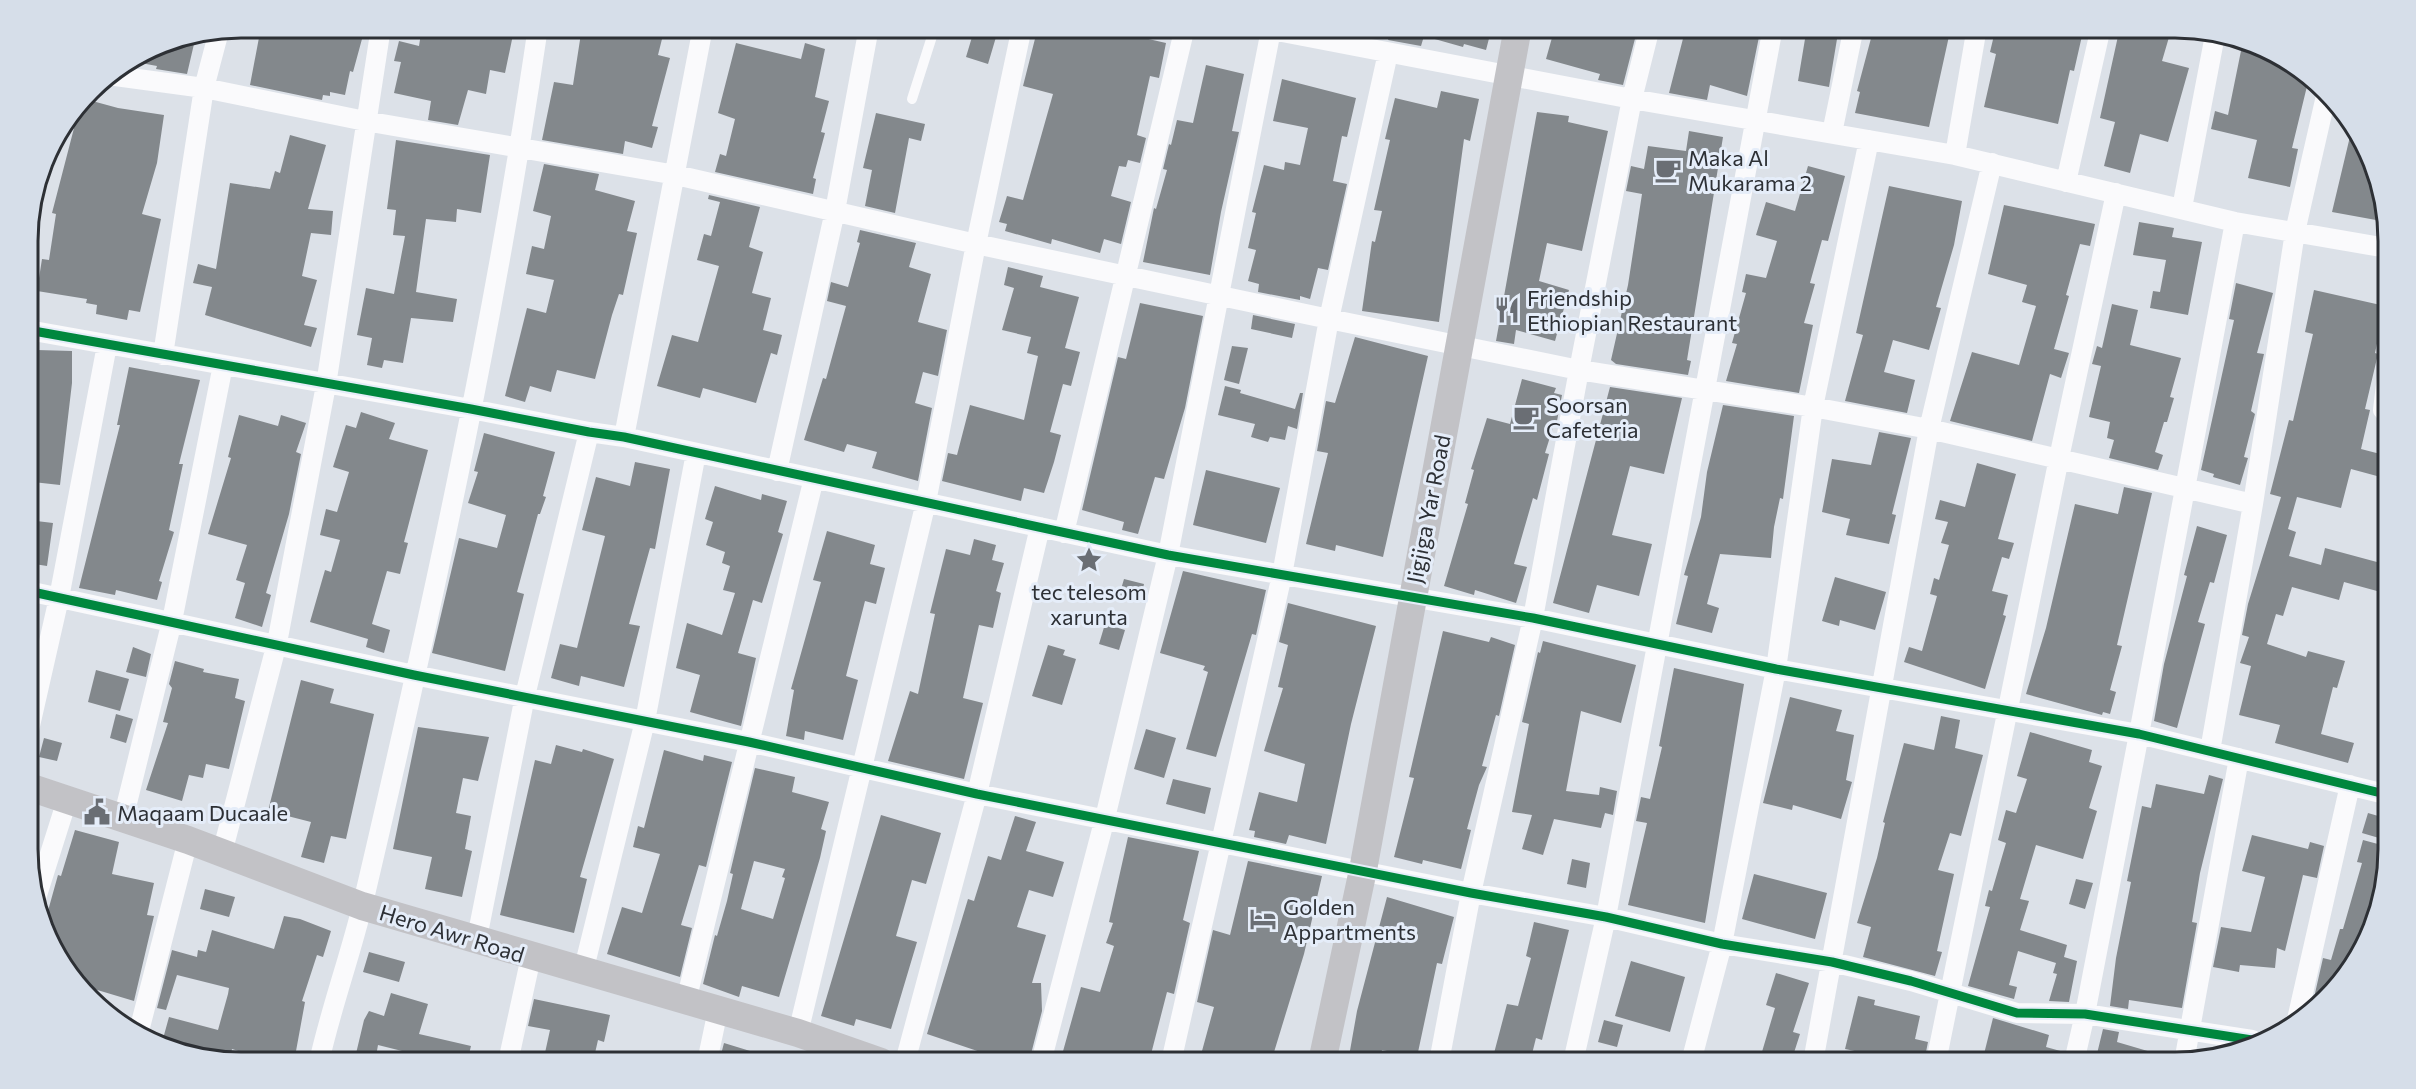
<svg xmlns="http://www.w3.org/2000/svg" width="2416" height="1089" font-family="Commissioner,sans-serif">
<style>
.building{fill:#83888c;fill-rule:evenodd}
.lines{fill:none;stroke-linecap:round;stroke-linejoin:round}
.lane{stroke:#fafafc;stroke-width:10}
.street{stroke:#fafafc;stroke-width:20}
.secondary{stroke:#c2c2c6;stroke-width:28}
.cycleway-casing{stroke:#e5edf9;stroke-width:13}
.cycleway{stroke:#00873e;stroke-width:9}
.labels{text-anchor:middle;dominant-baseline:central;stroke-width:6;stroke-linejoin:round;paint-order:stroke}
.poi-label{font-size:22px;fill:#2d3035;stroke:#e5edf9;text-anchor:start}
.street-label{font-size:22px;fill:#2d3035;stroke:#e5edf9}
.rim{fill:none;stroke:#2d3035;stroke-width:3}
</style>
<rect width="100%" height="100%" fill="#dce1e8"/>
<path class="building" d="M261,27h96l-4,10 9,2 -9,33 -3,-1 -5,24 -15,-3v4l-7,-1 -1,5 -72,-15z
M422,27h75l17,3 -9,43 -15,-3 -4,24 -18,-4 -10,35 -30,-5 3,-19 -37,-8 7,-31 -7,-1 5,-20 20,5z
M582,27h34l46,12 -4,16 12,3 -18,68 6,1 -6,21 -27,-7 -2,13 -81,-14 12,-58 19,3z
M975,27h24l-11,37 -22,-7z
M1038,27h58l70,16 -7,35 -9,-2 -13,59 9,3 -6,25 -12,-3 -2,7 -7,-1 -8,30 20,6 -10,42 -17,-5 -4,14 -48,-14 -1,5 -46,-13 2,-7 -8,-2 8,-26 16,4 30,-106 -30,-8z
M1392,27h100l-6,23 -22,-6 -1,3 -39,-11 -3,10 -33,-6z
M1555,27h83l-15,58 -25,-5 2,-6 -54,-15z
M1686,27h75l-14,69 -37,-11 -3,15 -38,-7z
M1807,27h32l-10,60 -31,-6z
M1874,27h77l-22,100 -74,-14 5,-21 -3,-1z
M1996,27h88l-10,44 -4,-1 -12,54 -74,-17 12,-53 -6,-2z
M2120,27h52l-10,34 27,7 -21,74 -28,-8 -10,39 -26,-7 11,-44 -15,-4z
M175,40l19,4 -7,30 -31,-5 1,-3 -27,-5 29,-18z
M2243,41l15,2 50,39 -16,66 6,1 -8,38 -42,-9 9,-38 -46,-11 4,-18 13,4z
M736,43l65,16 4,-16 20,6 -10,48 14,4 -8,31 4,1 -12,45 3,1 -3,15 -98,-22 5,-18 6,2 9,-37 -17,-6z
M1206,65l38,9 -12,57 7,1 -18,80 -11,63 -67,-13 11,-54 2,1 11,-39 -4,-1 6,-25 2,1 6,-25 16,3z
M1282,79l74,19 -9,39 -5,-1 -9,45 14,3 -19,86 -10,-2 -8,31 -10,-3v4l-42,-8 1,-8 -11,-3 8,-31 -8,-2 8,-35 -4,-1 12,-47 20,5 1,-8 15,3 8,-37 -35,-7z
M1441,91l38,8 -9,42 -6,-2 -25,183 -77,-11 10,-70 3,1 7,-31 -8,-1 16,-70 -5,-1 10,-41 42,10z
M85,99l33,9 46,7 -7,48 -15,51 19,5 -21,93 -11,-2 -2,10 -31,-6 1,-9 -11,-2 1,-4 -50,-8 5,-32 7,1 7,-46 -4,-1 28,-108z
M1537,112l32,4 -1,6 40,9 -26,120 -35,-8 -8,38 30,9 -14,51 -39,-11 -2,14 -18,-3z
M876,113l49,11 -4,17 -12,-3 -14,75 -30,-7 7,-36 -9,-2z
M2352,128l35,85v9l-55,-10z
M1689,131l34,6 -36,223 4,1 -3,14 -72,-11 -5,-4 17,-75 14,-91 -16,-3 5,-25 13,3 4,-23 38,5z
M290,135l36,10 -18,64 25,2 -2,24 -20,-2 -9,43 15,4 -13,45 13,3 -6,19 -106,-32 7,-28 -19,-4 5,-19 18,5 14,-86 40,6 5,-18 5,2z
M396,140l94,15 -9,58 -24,-4 -1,13 -30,-3 -10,73 41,7 -4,23 -42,-4 -8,45 -19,-3 -2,8 -15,-3 5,-27 -15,-3 9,-47 28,6 11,-58 -12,-1 3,-25 -9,-1z
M544,164l55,10 -4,16 40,11 -8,30 10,2 -14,62 -4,-1 -7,21 -17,64 -38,-9 -6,22 -21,-6 -5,16 -20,-6 22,-88 19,5 8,-33 -28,-6 6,-28 12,3 7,-33 -18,-5z
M1808,166l37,10 -17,65 -6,-1 -12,43 5,1 -11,39 9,2 -14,68 -73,-12 11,-37 -5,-1 14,-50 -4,-1 4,-18 20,4 11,-37 -21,-6 10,-33 29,9z
M1889,186l73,15 -8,44 -18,62 5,1 -12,42 -36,-10 -9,32 31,8 -8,33 -62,-12 18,-66 -7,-2z
M709,195l51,12 -11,40 14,5 -11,41 19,5 -8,32 19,5 -5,20 -6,-2 -15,50 -53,-15 -3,10 -43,-12 15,-51 26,7 21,-76 -22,-6 7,-26 7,2 9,-34 -12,-3z
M2004,205l91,19 -5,22 -10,-2 -14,51 3,1 -15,53 15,4 -8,25 -11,-4 -18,67 -82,-20 22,-69 47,13 17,-59 -14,-4 5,-17 -39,-11z
M2139,222l35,6 -2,9 30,5 -14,73 -38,-7 3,-17 7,1 6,-32 -33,-5z
M860,230l56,13 -7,24 22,7 -13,48 29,8 -9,46 -15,-4 -8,31 17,5 -14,73 -46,-13 5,-16 -30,-8 -3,8 -40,-12 19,-62 3,1 20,-73 -19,-5 4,-19 17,5 12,-44 -3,-1z
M1008,267l35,9 -3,11 39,10 -14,51 15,4 -9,34 -8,-2 -13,48 11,3 -7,27 -10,31 -20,-5 -3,13 -79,-20 6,-28 9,2 13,-50 54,15 14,-64 -11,-3 4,-16 -29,-7 12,-42 -10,-3z
M2236,283l37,10 -16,60 7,1 -13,57 4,3 -11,43 4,1 -8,27 -27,-8 1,-3 -13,-4 33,-150 -5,-1z
M2314,290l71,16 -10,47 3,1 -13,55 5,1 -9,39 27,7v23l-37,-10 -10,39 -44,-11 -9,32 8,3 -7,24 32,9 4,-17 63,17v29l-44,-12 -5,18 -47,-13 -9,29 -7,-2 -9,30 39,13 2,-6 37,10 -8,27 -4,-1 -12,47 33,9 -6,20 -73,-20 5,-18 -41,-10 12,-49 -11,-3 9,-26 -7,-2 6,-31 33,-107 -11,-3 19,-74 4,1 20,-87 -8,-2z
M1140,303l63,13 -18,92 -21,71 -9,-2 -17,57 -16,-4 2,-8 -42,-12 36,-153 8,2z
M2112,304l26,6 -8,35 51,13 -11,39 4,1 -7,24h-3l-9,30 8,3 -5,15 -49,-12 5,-18 -7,-2 3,-16 -21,-5 12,-51 -9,-2 5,-18 5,2z
M1253,315l42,9 -3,14 -41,-9z
M1355,337l73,19 -45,201 -47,-12 -1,6 -29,-7 22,-91 -11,-2 9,-50 9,2z
M1232,346l16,2 -9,36 -15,-4z
M37,350l35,1v32l-12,102 -27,-3 6,-56h-8l2,-29 4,1z
M129,367l71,13 -21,84h4l-14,66 5,2 -15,49 3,1 -5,18 -41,-10 -1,5 -36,-7 41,-163h-3z
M1522,379l34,9 -2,5 8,2 -5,26h-2l-10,32 4,1 -12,46 -4,-2 -19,66 13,3 -11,36 -41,-13 -1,5 -30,-9 24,-82 -3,-1 9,-33 -3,-1 16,-51 23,6z
M1225,386l16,4 -1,3 55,16 5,-16h3l-6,36 -9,-3 -3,14 -15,-3 -2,5 -17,-5 4,-13 -37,-9z
M1610,387l72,11 -18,76 -34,-8 -18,69 40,9 -13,52 -42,-11 -8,28 -36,-10z
M1723,405l71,11 -11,83 -3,-1 -6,29 -3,31 -51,-4 -13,50 12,4 -7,25 -36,-9 12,-48 -4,-1 17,-58 6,-45z
M361,412l34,11 -6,16 39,11 -24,92 4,1 -8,31 -13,-3 -15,53 18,6 -6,23 -18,-6 2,-8 -58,-17 15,-52 6,2 9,-32 -20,-5 6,-26 11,3 12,-40 -16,-5 13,-42 10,3z
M239,415l39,11 3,-11 25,8 -10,29 5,2 -12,60 -23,79 5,2 -9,32 -27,-9 10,-35 -9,-3 11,-35 -39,-11 23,-76 -3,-1z
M1879,432l32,6 -19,76 4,1 -7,29 -43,-9 4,-16 -28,-7 10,-53 39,6z
M484,433l71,19 -12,44 3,1 -6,17h-2l-21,78 7,2 -19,77 -73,-18 27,-115 38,10 9,-33 -38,-12 10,-31 -4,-1z
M635,462l35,7 -15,80 -5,-1 -21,76 11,2 -16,61 -43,-11 -2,10 -28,-8 9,-34 17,4 28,-112 -23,-6 14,-53 34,9z
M1977,463l39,11 -18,65 16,4 -5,16 -7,-2 -10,34 16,4 -5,20 3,1 -21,73 -81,-27 5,-15 13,4 15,-55 -7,-2 4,-16 5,2 10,-35 -8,-2 7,-21 -13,-3 5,-19 25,7z
M1206,470l74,18 -14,55 -73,-18z
M715,486l46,14 1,-6 25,7 -9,31 5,2 -21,69 -9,-3 -15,53 18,5 -15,68 -51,-14 10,-37 -24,-7 11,-45 35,12 13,-42 -12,-3 7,-24 -8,-3 3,-11 -19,-7 7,-23 -8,-3z
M2124,487l28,6 -35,152 5,1 -12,44 6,2 -6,22 -7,-2 -1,3 -76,-21 20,-66 29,-124 43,10z
M28,520l25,3 -6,43 -19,-3z
M2197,526l30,9 -13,48 -4,-1 -12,40 7,2 -28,104 -23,-7 10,-57 23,-88 -3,-1z
M827,531l48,14 -5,19 15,4 -9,36 -11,-3 -19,75 12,4 -15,60 -38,-9 -1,9 -18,-4 8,-46 -3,-1 30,-107 -8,-2z
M974,539l22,6 -4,15 12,3 -8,28 5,2 -8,35 -14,-3 -16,73 20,5 -19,76 -76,-18 22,-70 8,3 17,-80 -5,-1 16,-64 24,6z
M1183,571l83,19 -10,45 -4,-1 -36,123 -30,-8 22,-77 -5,-2 2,-4 -45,-13z
M1835,577l51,15 -11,38 -35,-10 -1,6 -17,-5z
M1124,579l20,5 -4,17 -21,-5z
M1288,603l88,23 -25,98 -25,120 -37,-9 -3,9 -32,-7 1,-6 -6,-1 10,-38 38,10 8,-38 -41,-13 19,-63 -5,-1 10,-42 -9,-3z
M1105,624l20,6 -6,20 -20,-6z
M1443,631l46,11 2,-5 24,8 -16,71 -3,-1 -14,51 5,1 -8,18 -12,44 4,1 -10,39 -38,-9 -1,4 -28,-7 20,-79 -5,-1z
M1543,641l93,24 -15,58 -40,-12 -15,80 33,4 1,-8 17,4 -4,24 -8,-2 -4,15 -47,-9 -11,36 -21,-6 10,-34 -20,-3 17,-88 -7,-2 16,-70 2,1z
M1048,645l17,5 -2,5 13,4 -14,46 -30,-9z
M133,647l18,7 -5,23 -20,-5z
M175,661l29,8 -1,3 36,7 -4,19 10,3 -16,68 -23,-5 -3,14 -14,-3 -7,26 -36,-11 22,-67 -5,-1 9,-34 -3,-4z
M1674,668l70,16 -39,239 -77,-18 19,-82 -11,-2 5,-24 9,2 12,-52 -3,-1z
M96,670l33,9 -9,32 -32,-9z
M301,680l33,9 -4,14 44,11 -28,125 -15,-3 -7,27 -23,-6 10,-35 -43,-11z
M1790,697l52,13 -6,21 18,4 -8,45 6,2 -11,37 -48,-14 -1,5 -29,-7z
M116,714l17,5 -7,24 -16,-5z
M1941,716l19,4 -5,28 28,7 -22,81 -11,-3 -12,37 16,4 -17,77 5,1 -7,24 -72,-19 8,-30 -14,-4 20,-65 8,-35 -2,-1 21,-79 30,7z
M418,727l71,10 -11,44 -15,-3 -7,35 15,3 -6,33 7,2 -10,46 -37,-8 7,-32 -39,-8z
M1146,729l30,9 -12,40 -30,-9z
M2030,732l62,18 -3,12 13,4 -13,42 8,3 -14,48 -47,-14 -16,54 9,2 -9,29 47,15 -3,12 13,4 -8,41 -20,-1 8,-27 -4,-1 3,-10 -38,-12 -9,34 8,2 -3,12 -46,-13 22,-79 -5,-1 4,-16 3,1 14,-48 -8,-3 8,-30 10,3 11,-34 -10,-3z
M44,738l18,5 -5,18 -18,-4z
M556,745l26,7 1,-3 31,10 -34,118 7,2 -13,54 -74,-18 35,-155 16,4z
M664,750l39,11 1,-6 28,7 -26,105 -7,-2 -18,60 11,3 -12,49 -73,-23 15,-47 20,6 18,-59 -27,-7 5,-21 6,2z
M755,768l40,9 -3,15 37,10 -8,27 5,2 -6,27 -41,139 -37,-11 -3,11 -36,-13 12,-49 2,1 10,-35 6,-27 -3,-1zM754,861l31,8 -3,8 3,1 -12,41 -32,-10z
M2209,775l14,4 -23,94 -8,49 5,1 -15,85 -53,-8 -1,9 -18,-3 6,-48 15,-76 -4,-1 15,-75 9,2 5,-24 48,10z
M1173,779l38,9 -6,26 -39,-10z
M2368,813l17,5 -6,20 -17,-5z
M881,815l60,18 -15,51 -14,-4 -16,56 21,6 -26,87 -35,-10 -2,7 -33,-10z
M1015,816l21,6 -10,29 38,11 -11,35 -24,-7 -12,37 29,8 -14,48h9l1,28 -12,47 -15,-5 -5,9 -83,-28 41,-135 6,2 14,-45 13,4z
M75,830l44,12 -7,32 42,9 -7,32 7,1 -20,85 -40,-12 -2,6 -21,-16 -25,-61 12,-43 3,1z
M2252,835l56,14 2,-7 14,4 -7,32 -14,-3 -18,76 -8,-3 -2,20 -35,-3 -1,7 -26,-5 8,-40 30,5 14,-55 -23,-6z
M1128,837l71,14 -16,69 7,3 -16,71 -7,-2 -18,70h-89l21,-75 19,5 14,-46 -8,-3 7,-20 -4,-1z
M2363,840l26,7 -18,87 -35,55 -25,22 12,-53 8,2 9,-31h3l19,-66 -5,-1z
M1572,859l18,4 -4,25 -19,-4z
M1248,861l74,15 -18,78 -33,108h-72l15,-55 -17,-5 16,-72 17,5z
M1754,874l73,19 -12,46 -73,-20z
M2076,879l17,4 -8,26 -16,-5z
M205,889l30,8 -6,20 -29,-8z
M1387,897l67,20 -12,47 -5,-1 -20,94 -35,-7 -3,12h-31l9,-51z
M284,916l16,3 31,12 -8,26 -6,-2 -15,46 3,1 -11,60h-20l-42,-13 -2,11 -69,-14 8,-29 49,13 10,-36 1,-6 -52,-13 -11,35 -9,-2 15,-58 25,7 1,-7 8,2 6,-22 62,19z
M1534,922l35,8 -27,110 -6,-2 -6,24h-18l-19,-5 14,-53 11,2 13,-48 -5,-2z
M369,952l36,10 -6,20 -36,-10z
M1631,961l54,16 -15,55 -55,-16z
M1776,973l33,10 -16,49 7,2 -9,28h-32l16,-54 -9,-3z
M391,993l37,11 -9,30 52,12 -4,16h-21l-68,-17 -3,17h-21l10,-42 5,-9 15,5z
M1858,996l17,4 -1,5 46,11 -5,23 13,3 -4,20h-57l2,-8 -24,-5z
M534,999l76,16 -6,27 -6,-2 -5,22h-50l7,-32 -22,-4z
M1993,1018l56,17 -3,12 18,5 -2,10h-80z
M1604,1020l19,5 -6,22 -19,-5z
M2103,1029l16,3 -2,10 51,15 -1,5h-72z
M724,1043l49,15 -1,4h-53z"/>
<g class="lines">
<path class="lane" d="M912,99l23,-72"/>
<path class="street" d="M1256,27l376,72 323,56 280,67 152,26
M108,75l96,13 161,33 311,54 300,69 353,75 250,51 234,37 116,22 324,75
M1832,133l22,-106
M1955,155l22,-128
M2066,182l35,-155
M2182,208l33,-173
M28,330l443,79 118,23 35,5 544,118 365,63 243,51 363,65 250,61
M163,355l41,-267 15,-57
M2388,368l-5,42 5,2
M624,437l79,-410
M777,471l58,-260 34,-184
M1064,533l121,-506
M28,591l386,84 335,67 228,52 494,99 135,24 116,27 110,18 79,19 106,32 68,1 167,26
M29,730l30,-132 48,-253
M2210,751l43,-247 42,-272 31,-136
M123,819l49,-198 51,-256
M222,853l55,-210 49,-258 55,-358
M37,895l30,-95
M477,938l48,-242 64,-264
M583,972l62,-251 51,-268
M686,1001l128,-523
M2296,1024l54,-239
M139,1031l49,-191
M798,1033l128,-531 50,-258 46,-217
M319,1062c12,-54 31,-105 44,-159 68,-289 132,-582 175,-876
M508,1062l23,-105
M707,1062l11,-52
M905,1062l72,-268 63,-267
M1041,1062l64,-244 63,-263 103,-525
M1171,1062l111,-487 47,-256 59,-266
M1439,1062l32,-169 62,-275 46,-248 53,-271 18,-72
M1573,1062l33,-145 167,-890
M1691,1062l31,-118 54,-275 37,-262 56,-267
M1813,1062l116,-633 63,-266
M1936,1062l123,-604 57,-265
M2074,1062l11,-48 54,-280 96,-512
M2184,1062l55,-304"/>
<path class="secondary" d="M29,787l159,53 174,66 436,127 83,29
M1322,1062l41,-192 155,-843"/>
<g class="cycleway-casing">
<path id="cycleway" d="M28,330l443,79 118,23 35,5 544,118 365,63 243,51 363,65 250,61
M28,591l386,84 335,67 228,52 494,99 135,24 116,27 110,18 79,19 106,32 68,1 167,26"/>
</g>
<use href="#cycleway" class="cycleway"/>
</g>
<defs>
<g id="cafe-bare" transform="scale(2.07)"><path d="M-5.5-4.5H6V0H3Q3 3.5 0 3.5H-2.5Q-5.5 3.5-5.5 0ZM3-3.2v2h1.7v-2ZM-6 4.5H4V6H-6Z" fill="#6a6e74" stroke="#e5edf9" stroke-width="2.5" paint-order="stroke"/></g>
<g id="restaurant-bare" transform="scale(2.07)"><path d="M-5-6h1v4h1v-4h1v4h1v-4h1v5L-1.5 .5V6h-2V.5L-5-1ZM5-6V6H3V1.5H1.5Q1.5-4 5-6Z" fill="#6a6e74" stroke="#e5edf9" stroke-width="2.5" paint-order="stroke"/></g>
<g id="sight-bare" transform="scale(2.07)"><path d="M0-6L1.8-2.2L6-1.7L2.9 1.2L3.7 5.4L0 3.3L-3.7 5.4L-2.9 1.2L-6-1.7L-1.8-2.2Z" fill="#6a6e74" stroke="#e5edf9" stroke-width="2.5" paint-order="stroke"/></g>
<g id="civic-bare" transform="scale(2.07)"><path d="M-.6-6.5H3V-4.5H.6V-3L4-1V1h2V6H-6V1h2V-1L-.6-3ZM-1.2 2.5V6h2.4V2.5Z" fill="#6a6e74" stroke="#e5edf9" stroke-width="2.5" paint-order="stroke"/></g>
<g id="hotel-bare" transform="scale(2.07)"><path d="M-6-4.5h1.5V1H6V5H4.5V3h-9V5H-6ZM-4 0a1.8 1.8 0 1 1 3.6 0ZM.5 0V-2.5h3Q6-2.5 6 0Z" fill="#6a6e74" stroke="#e5edf9" stroke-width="2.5" paint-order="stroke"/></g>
</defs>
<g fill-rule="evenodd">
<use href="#cafe-bare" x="1668" y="170"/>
<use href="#restaurant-bare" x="1507" y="310"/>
<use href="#cafe-bare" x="1526" y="417"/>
<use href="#sight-bare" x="1089" y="560"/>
<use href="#civic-bare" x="97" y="812"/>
<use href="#hotel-bare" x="1263" y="919"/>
</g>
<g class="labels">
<g class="poi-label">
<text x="1688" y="157">Maka Al<tspan x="1688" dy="25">Mukarama 2</tspan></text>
<text x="1527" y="297">Friendship<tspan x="1527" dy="25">Ethiopian Restaurant</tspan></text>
<text x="1546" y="404">Soorsan<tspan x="1546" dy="25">Cafeteria</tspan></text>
<text x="1089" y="591" text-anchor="middle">tec telesom<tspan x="1089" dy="25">xarunta</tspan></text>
<text x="117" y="812">Maqaam Ducaale</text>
<text x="1283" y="906">Golden<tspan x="1283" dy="25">Appartments</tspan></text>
</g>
<g class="street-label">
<text transform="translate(1428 509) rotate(-79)">Jigjiga Yar Road</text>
<text transform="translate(452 933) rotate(17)">Hero Awr Road</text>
</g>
</g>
<path d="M0 0H2416V1089H0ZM241 38H2175A203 203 0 0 1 2378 241V849A203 203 0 0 1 2175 1052H241A203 203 0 0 1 38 849V241A203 203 0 0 1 241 38Z" fill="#d6dee9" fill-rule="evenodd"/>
<path class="rim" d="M241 38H2175A203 203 0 0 1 2378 241V849A203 203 0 0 1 2175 1052H241A203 203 0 0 1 38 849V241A203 203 0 0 1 241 38Z"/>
</svg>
